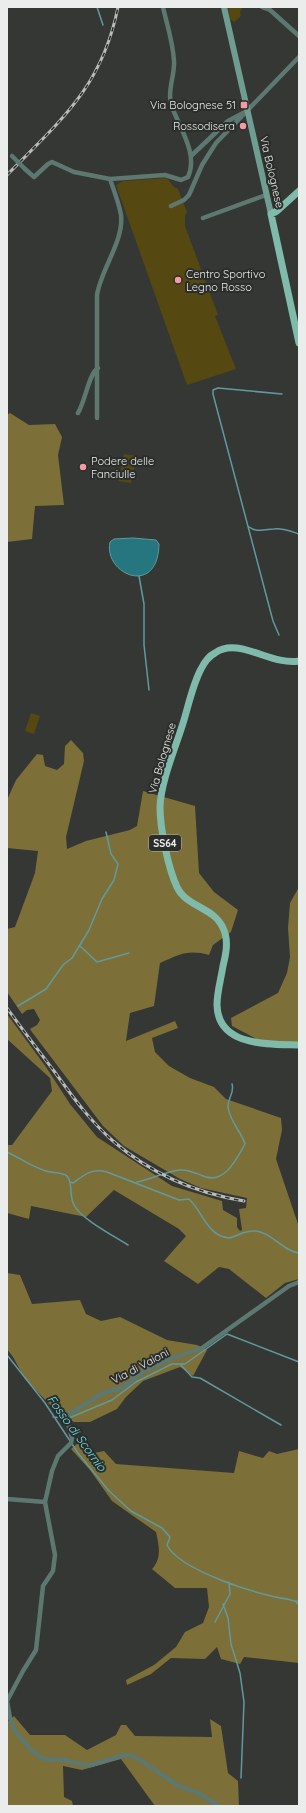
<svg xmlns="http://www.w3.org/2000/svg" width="306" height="1813" font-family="Quicksand,sans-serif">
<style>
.green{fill:#554811}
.forest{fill:#7d6f38}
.water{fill:#25767e;stroke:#609a9f}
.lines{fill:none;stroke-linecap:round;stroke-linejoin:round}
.stream{stroke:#609a9f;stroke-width:1.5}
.minor{stroke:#5c7871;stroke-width:4.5}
.secondary{stroke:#709d92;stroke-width:6}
.primary{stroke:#7fbaab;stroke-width:7}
.rail-casing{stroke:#b9bcba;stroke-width:3}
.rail{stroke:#2a2d2a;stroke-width:1.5;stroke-dasharray:4.5;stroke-linecap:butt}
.minor-bridge{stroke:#5c7871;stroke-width:4.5}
.poi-dot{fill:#f49aa4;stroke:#2a2d2a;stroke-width:1.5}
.labels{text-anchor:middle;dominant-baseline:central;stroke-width:4;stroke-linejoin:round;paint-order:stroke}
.shield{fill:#2a2d2a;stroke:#b1b3b2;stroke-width:1}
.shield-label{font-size:10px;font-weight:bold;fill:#ebedec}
.poi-label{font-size:11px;fill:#ebedec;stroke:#2a2d2a;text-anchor:end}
.street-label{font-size:11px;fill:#ebedec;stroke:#2a2d2a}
.water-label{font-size:12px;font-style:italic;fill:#6be0ec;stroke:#2a2d2a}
</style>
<rect width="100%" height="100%" fill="#343734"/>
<path class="green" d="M228,7h15l-3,5 1,4 -7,6 -4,-3z
M167,178l7,9 4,2 9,23 -2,4v10l33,89 -3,1 21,53 -49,16 -71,-200 7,-4z
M124,454l13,2 -6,27 -13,-2z
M31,713l9,3 -6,18 -9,-3z"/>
<path class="forest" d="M10,413l19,12 26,-1 7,13 -4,18 6,50 -29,1 -3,33 -25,3v-127z
M71,740l12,13 1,8 -18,76 1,12 19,-8 44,-11 7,-4 6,-35 52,15 4,67 15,19 24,18 -7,22 -18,13 -4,10c-22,-6 -30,0 -49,8l-6,43 -24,7 -4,28 49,-20 3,7 -26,10 3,14 14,14 21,12 24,9 12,12 55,19 1,12 -6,29 23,68v52l-14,4 -19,15 -37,-29 -10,-2 -21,17 -34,-23 22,-25 -7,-7 -65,-39 -28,27 -55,-11 -2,13 -22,-6v-68h5l40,-54 -2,-13 -43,-39v-25l39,53 24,37 27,33 75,49 50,15 1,9 14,8v9l3,4 2,-1 -3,-21 7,-1 1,-10 -46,-10 -21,-9 -56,-33 -21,-20 -71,-94 -2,-3 7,-4 3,-5 -6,-11 -7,1 -5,4 -15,-22v-63l8,-2 20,-54 3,-22 -31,-3v-48l9,-20 21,-26 6,1 2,11 12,4 7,-6 1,-18z
M299,887v156l-37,-1 -30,-16 -1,-8 47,-25 9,-20 3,-16 -2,-29 2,-25z
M7,1273l13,2 12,29 48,-4 6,14 15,7 19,-4 47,23 30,5 10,5 -14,26 -13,-9 -37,14 -17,16 -9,12 -27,13h-16l-15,-8 -34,-35 -12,-22 -6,-8z
M78,1443l11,11 15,-3 12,13 118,9 5,-22 24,7 6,-7 8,3 22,-5v214l-55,-6 -4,7 -19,-5 -4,-12 -12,12 -34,-1 -20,16 -24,11 -1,-5 28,-15 22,-18 9,-15 18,-9 6,-16 -2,-19h-32l-23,-19c10,-11 7,-23 4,-37l-44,-31 -22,-31 -19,-21z
M14,1716l16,19h35l22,15 29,-15 5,-10h5l9,11 77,1 -2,-18 11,7 7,47 10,8 1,25h-84l-34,-47 -39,11 -19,-4 1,31 8,4 1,5h-66v-84z"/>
<path class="water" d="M133,538l23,2 3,4c-1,54 -56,30 -49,-2l4,-3z"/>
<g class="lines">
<path class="stream" d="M97,7l6,18
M249,527c8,6 15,2 25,2 9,-1 16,2 25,5
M139,576l5,28v41l5,45
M279,635l-6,-14 -60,-227v-4l5,-2 64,6
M80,946l17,16 32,-9
M18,1006l28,-17 17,-24 9,-7 17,-28 13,-31 12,-19 4,-16 -7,-10 -5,-22
M7,1152c13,6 25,15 39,19 5,2 17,1 21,5 6,6 2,20 7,29 7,14 40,31 54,40
M70,1182l3,1c12,-9 19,-15 34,-11l72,28 10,-1c14,13 18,37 40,39 9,-2 14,-7 24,-7 17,-1 29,20 46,22
M137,1182c14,-3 28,-10 42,-12 9,-1 16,3 24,6 21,9 33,-16 42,-32 -4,-13 -15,-22 -17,-37 -1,-8 7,-14 4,-23
M7,1355l38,48 33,50 31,38 22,20 31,17 8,9 -3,8c12,25 93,51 120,54 5,1 7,3 12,2
M181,1365l11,12 8,1 81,47
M53,1417l12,1
M69,1418l43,-18 24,-18 36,-18h13l42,-30 72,28
M296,1602l3,3
M223,1604l5,14 3,26 9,29 4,29 -3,76
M215,1622l15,-28 -1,-12"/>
<path class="minor" d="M262,7l8,3 29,26
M191,156l37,-35 17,-9
M25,169l9,8 14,-13 4,-2 22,10 36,7 55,-4 16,5 7,-3c11,-24 -10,-51 -17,-73 -4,-13 4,-29 3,-43 -1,-19 -7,-36 -11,-54
M171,206l13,-6 5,-5 13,-30 14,-22 83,-86
M203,218l63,-23
M78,413c7,-11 11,-40 20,-45
M97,418v-123c4,-26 27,-54 24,-80 -2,-12 -7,-24 -11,-36
M7,1499l38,3 7,-31 6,-15 13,-13 1,-5 -5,-18 2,-6 34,-21 19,-5 22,-17 24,-11 34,-12 87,-62 10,-4
M45,1502l10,53 -2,16 -10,15 -7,64 -13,21 -16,30 3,17 5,13 15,18 13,10 22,1 18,5h8l33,-10 7,1 8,3 38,26 23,9 19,12"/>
<path class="secondary" d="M224,7l47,207"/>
<path class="primary" d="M299,191l-22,20 -6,3 28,129
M299,661c-28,5 -61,-25 -84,-8 -6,3 -11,10 -14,16 -8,15 -12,34 -17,51 -8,27 -23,60 -24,87 0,21 8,61 17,80 9,20 37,20 46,41 6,12 3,26 0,38 -2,13 -6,26 -6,39 1,42 52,39 82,40"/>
<g class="rail-casing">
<path id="rail" d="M7,175c54,-55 95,-88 111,-168
M7,1008c15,21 31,42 47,63 18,25 36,50 59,70 37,32 83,52 131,60"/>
</g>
<use href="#rail" class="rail"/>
<path class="minor-bridge" d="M12,156l13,13"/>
</g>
<g class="poi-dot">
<rect x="240" y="101" width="8" height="8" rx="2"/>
<circle cx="243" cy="126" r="4"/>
<circle cx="178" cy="280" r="4"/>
<circle cx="83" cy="467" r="4"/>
</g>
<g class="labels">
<rect class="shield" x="149" y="835" width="32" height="16" rx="3"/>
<g class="shield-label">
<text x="165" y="843">SS64</text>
</g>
<g class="poi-label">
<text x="236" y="105">Via Bolognese 51</text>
<text x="235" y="126">Rossodisera</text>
<text x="186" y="274" text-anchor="start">Centro Sportivo<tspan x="186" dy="13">Legno Rosso</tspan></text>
<text x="91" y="461" text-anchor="start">Podere delle<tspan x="91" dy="13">Fanciulle</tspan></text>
</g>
<g class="street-label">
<text transform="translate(272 172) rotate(77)">Via Bolognese</text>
<text transform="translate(162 758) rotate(-74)">Via Bolognese</text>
<text transform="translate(140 1366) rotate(-28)">Via di Vaioni</text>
</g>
<g class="water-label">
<text transform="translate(77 1433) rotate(54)">Fosso di Scornio</text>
</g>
</g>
<rect width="306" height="1813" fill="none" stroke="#ebedec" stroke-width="16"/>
</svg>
